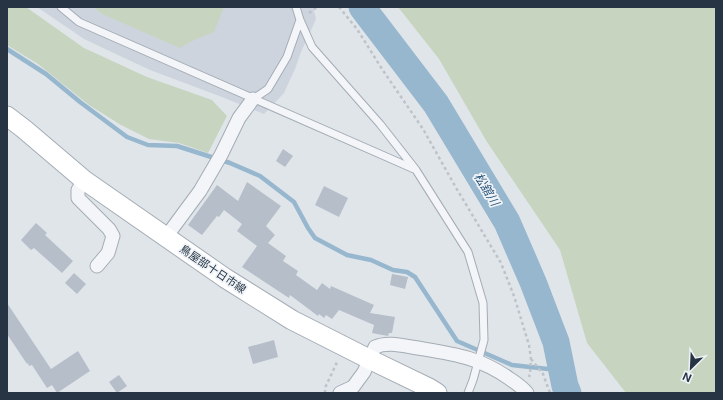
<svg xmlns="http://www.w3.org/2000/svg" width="723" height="400" font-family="Inter,'Noto Sans JP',sans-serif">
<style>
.built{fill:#cdd4dd}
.green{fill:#c7d5c0}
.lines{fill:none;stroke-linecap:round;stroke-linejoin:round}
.stream{stroke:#97b7ce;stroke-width:4.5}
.river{stroke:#97b7ce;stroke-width:27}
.building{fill:#b6bec9}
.lane-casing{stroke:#a4acb5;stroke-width:9}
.street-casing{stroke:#a4acb5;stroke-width:15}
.secondary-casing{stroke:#a4acb5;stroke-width:21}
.path{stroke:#bec3c9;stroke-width:2.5;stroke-dasharray:3 3;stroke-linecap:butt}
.lane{stroke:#f3f5f8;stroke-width:7}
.street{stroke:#f3f5f8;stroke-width:13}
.secondary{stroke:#fff;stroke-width:19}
.labels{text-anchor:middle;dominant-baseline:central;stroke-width:3.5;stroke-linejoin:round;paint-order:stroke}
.street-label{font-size:11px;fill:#263444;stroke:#f0f4f8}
.water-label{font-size:12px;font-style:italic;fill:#2c577c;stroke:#f0f4f8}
</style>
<rect width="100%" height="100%" fill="#e0e5ea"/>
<path class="built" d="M37,7h276l3,12 -15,33 -6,17 -11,24 -20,21 -42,-17 -72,-27 -66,-31z"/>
<path class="green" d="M7,7h19l58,41 63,29 65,23 15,16 -19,37 -29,-10 -30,-4 -28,-14 -32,-20 -51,-41 -31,-19z
M93,7h131l-10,25 -20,8 -14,8 -78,-34z
M398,7h318v386h-90l-39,-50 -27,-93 -73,-108 -48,-83z"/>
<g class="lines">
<path class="stream" d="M7,49l39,25 34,28 47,35 21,8 29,1 53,17 30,13 34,26 14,26 7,10 32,17 24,5 22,10 14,2 8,5 42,64 55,24 36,4 13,-6"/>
<path class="river" d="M362,7l74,97 71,118 26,60 23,60 9,44 3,7"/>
</g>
<path class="building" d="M283,149l10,7 -8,11 -9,-6z
M247,182l34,24 -15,20 9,9 -7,8 18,13 -3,5 15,10 -2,4 21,15 5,-7 8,6 1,-3 43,19 -4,8 25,4 -3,16h-3l-1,3 -16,-3 2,-8 -35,-15 -7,9 -6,-4 -2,3 -5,-4 -1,2 -28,-21 -1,3 -47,-31 15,-21 -20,-15 5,-7 -18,-14 -5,7 -2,-1 -15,19 -14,-10 29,-40 21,16z
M324,186l24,12 -9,19 -24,-12z
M36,223l11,10 -2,2 28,26 -11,12 -28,-25 -3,2 -10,-10z
M74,273l12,11 -9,10 -12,-11z
M392,274l16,3 -3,12 -15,-4z
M7,303l44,66 27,-18 12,20 -33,22 -5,-8 -5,3 -15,-23 -3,1 -1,-3 -1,1 -20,-30z
M274,340l4,17 -25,7 -5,-17z
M119,375l8,11 -10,7 -8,-11z"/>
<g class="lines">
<g class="lane-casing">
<path id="lane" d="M61,7l18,15 335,147
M300,20l12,27 68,77 36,46 52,82 15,51 1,37 -11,40 -5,13
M253,99l15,-10 19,-32 13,-37 -4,-13"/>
</g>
<g class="street-casing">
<path id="street" d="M84,180l-6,10v8l31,31 4,7 -5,17 -11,13
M166,237l34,-46 21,-36 18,-37 14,-19
M340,393l13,-6 11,-15 11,-25c13,-6 29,-1 43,1 36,6 61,9 92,31 6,4 12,8 17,14"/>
</g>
<g class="secondary-casing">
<path id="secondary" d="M7,116l17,13 60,51 141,98 67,42 77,39 60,29 8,5"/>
</g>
<path class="path" d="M339,7l18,22 25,40 41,60 32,57 46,77 13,33 15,49 2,14 -1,15 -1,3
M309,13l8,-6
M531,359l12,15 7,19
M325,393v-5l13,-28"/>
<use href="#lane" class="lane"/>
<use href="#street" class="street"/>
<use href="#secondary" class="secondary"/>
</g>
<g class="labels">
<g class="street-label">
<text transform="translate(213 269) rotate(34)">鳥屋部十日市線</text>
</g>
<g class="water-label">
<text transform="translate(487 189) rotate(59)">松舘川</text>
</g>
</g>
<rect width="723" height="400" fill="none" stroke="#263444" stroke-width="16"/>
<g transform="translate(691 368) rotate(204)" stroke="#f0f4f8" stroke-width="3" paint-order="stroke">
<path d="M0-3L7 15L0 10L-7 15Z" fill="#263444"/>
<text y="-6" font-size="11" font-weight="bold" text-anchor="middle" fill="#263444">N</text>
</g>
</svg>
